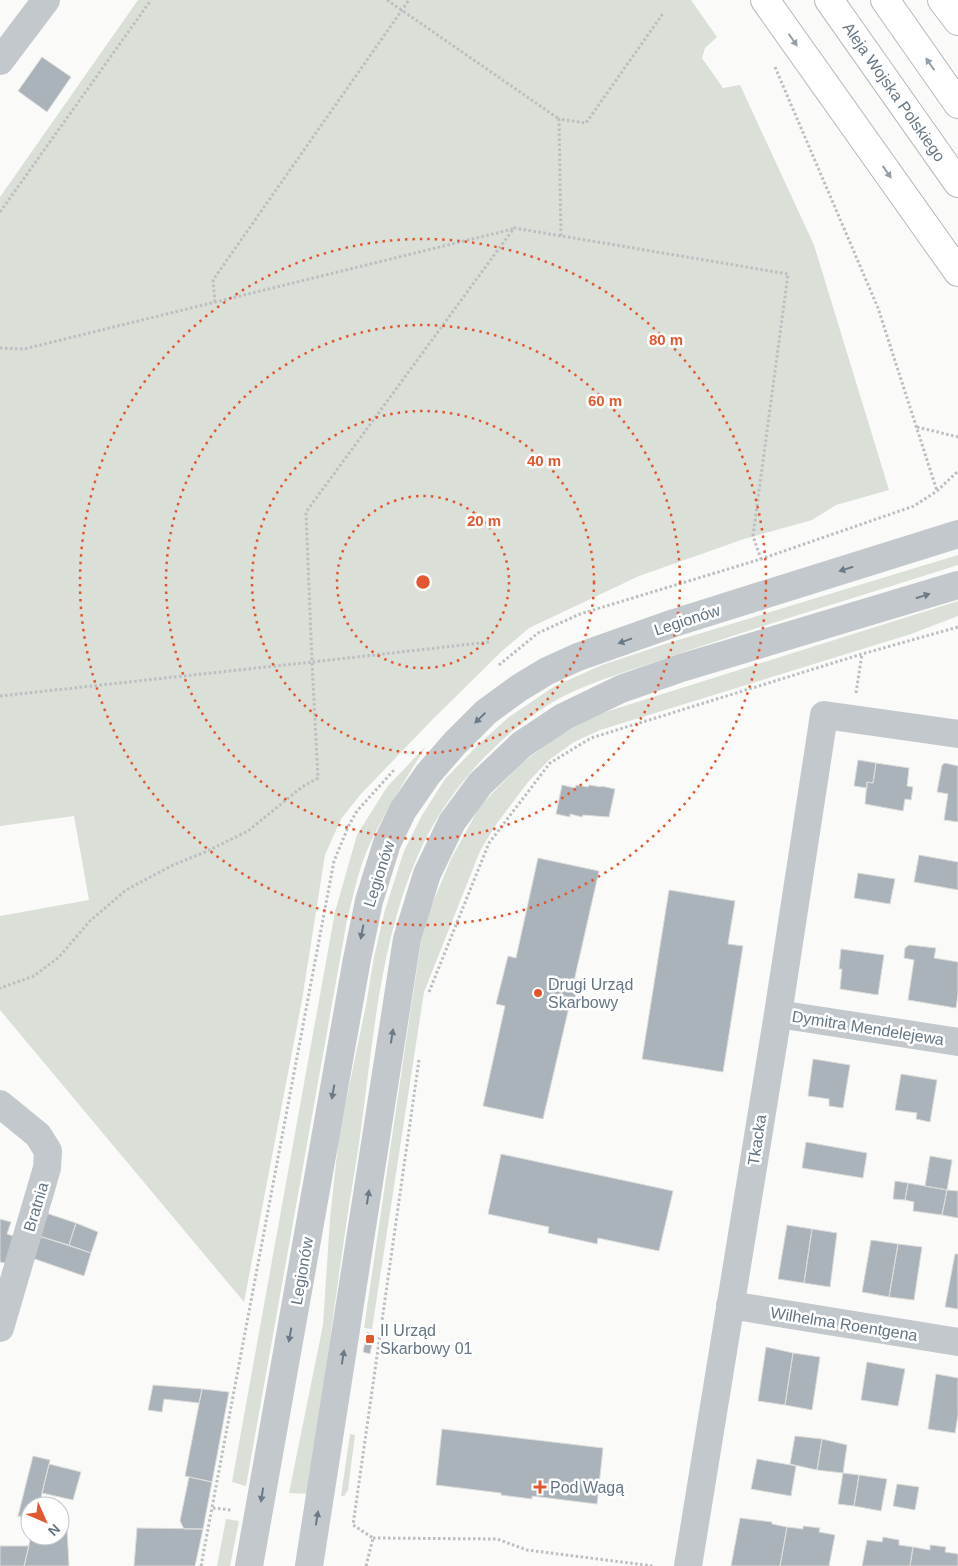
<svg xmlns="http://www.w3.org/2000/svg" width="958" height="1566" font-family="Arial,sans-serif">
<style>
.green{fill:#dadfd7}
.building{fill:#aab3b9;stroke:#dcdcda}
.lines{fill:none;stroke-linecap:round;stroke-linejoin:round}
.major-casing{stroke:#b5babe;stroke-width:30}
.path{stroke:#bbbfc2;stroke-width:3;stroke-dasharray:2.5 2.5;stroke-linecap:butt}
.minor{stroke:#c3c8cc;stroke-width:28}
.major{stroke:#fff;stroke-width:28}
.oneway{fill:#939fa8}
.oneway2{fill:#6a7a87}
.ring{fill:none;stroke:#e4572e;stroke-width:2.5;stroke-dasharray:2.5 5}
.poi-dot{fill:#e4572e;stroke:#fff;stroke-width:2}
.labels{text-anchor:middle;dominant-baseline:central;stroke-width:5;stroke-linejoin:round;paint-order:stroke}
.street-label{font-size:16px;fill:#657683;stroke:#fff}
.poi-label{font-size:16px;fill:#657683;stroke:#fff;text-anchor:start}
.centre{fill:#e4572e;stroke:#fff;stroke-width:2.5}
.ring-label{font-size:15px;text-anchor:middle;font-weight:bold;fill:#e4572e;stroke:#fff;stroke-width:5;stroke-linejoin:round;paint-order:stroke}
</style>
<rect width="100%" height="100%" fill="#fafaf8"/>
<path class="green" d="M138,0h553l26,37 -12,11 -3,10 21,30 17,-3 74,160 75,245 -53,15 -24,15 -68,19 -105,37 -110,52 -27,23 -70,69 -72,75 -19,24 -16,36 -23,145 -58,302 -244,-292v-94l89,-16 -15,-84 -74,10v-629z
M958,555v10c-94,30 -189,58 -283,90 -38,14 -79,24 -115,43 -59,33 -114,93 -141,155 -39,87 -46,190 -59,283 -4,30 -10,60 -14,90 -13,89 -25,179 -36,268l-21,-1 34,-168 7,-106 9,-84 27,-130 8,-48 11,-47 19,-59 17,-34 24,-38 34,-35 30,-27 46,-31 47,-21 60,-20z
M958,601v15l-47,18 -311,96 -26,12 -25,18 -21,22 -33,44 -15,25 -56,141 -52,337 -8,-1 46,-314 11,-72 10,-35 20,-48 29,-53 43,-44 35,-26 38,-21z
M426,746c-21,35 -44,69 -60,107 -9,22 -13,45 -19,67l-101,566 -14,-4 103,-570 22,-77 30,-48z
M350,1434l5,1 -7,55 -4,6h-3z
M226,1519l13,2 -9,45h-13z"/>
<path class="building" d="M42,57l29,20 -24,35 -29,-21z
M858,760l18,3 -3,20 -6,-1v6l-13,-2z
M876,763l33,5 -2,18 6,1 -2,13 -6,-1 -2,12 -38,-7 2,-22 6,1z
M945,763l13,3v56l-14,-2 4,-26 -11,-2 5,-27z
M562,785l13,3 1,-3 12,2 1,-2 12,2v-1l14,3 -6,28 -26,-2 -1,2 -12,-3v3l-14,-3z
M919,855l39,7v28l-44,-8z
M538,858l61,13 -25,110 5,1 -6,26 -4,-1 -26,112 -60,-13 22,-100 -9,-2 12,-48 8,2z
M858,873l37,6 -5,25 -36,-6z
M669,890l66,11 -7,43 15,2 -20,126 -81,-13z
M909,945l27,3 -2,10 24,4v32l-2,14 -48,-8 6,-40 -10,-2 1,-10z
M841,949l43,6 -6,40 -38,-6 2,-20h-3z
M813,1059l37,6 -7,43 -14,-2v-7l-21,-3z
M901,1074l36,6 -7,42 -14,-3 1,-6 -22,-3z
M806,1142l61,11 -4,25 -61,-10z
M501,1154l172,37 -14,60 -61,-13 -1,6 -49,-11 1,-6 -61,-13z
M930,1156l22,4 -5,30 -22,-4z
M895,1181l13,2 -3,17 -12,-1z
M908,1183l39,7 -5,25 -29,-4 1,-9 -9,-2z
M947,1190l11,1v27l-16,-3z
M46,1213l30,10 -7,22 -30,-9z
M0,1219l11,3 -4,12 12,4 -8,26 -11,-2z
M76,1223l22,9 -7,21 -22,-8z
M787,1225l25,4 -8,54 -26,-4z
M812,1229l25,4 -7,54 -26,-4z
M39,1236l52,17 -7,23 -52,-18z
M871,1240l27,4 -9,53 -27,-5z
M898,1244l24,3 -8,53 -25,-3z
M955,1254h3v55l-13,-2z
M367,1332l7,2 -4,20 -7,-2z
M766,1347l27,6 -8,52 -27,-4z
M793,1353l27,4 -8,53 -27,-5z
M867,1362l38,7 -7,37 -37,-6z
M936,1374l22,4v37l-3,18 -27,-4z
M153,1385l49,4 -3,14 -35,-4 -2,13 -14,-2z
M202,1389l27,3 -17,90 -27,-6z
M442,1429l161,19 -6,56 -65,-8v3l-31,-4v-2l-65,-8z
M795,1436l27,3 -5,31 -27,-6z
M822,1439l25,6 -4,28 -26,-3z
M33,1456l17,4 -11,46h-9v13l-12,-3z
M757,1459l39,7 -5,30 -40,-7z
M49,1464l32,8 -8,28 -31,-7z
M843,1473l16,2 -5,31 -16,-2z
M859,1475l28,4 -6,32 -27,-5z
M189,1477l23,5 -9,47h-19l-4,-8z
M897,1484l22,3 -4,23 -22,-4z
M740,1518l32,4v2l15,3 -7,39h-49z
M803,1526l17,2 -1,4 16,3 -6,31h-49l7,-39 16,2z
M60,1528h7l2,38h-45l7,-30h29z
M137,1528l66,1 -8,37h-61z
M883,1537l16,3v5l14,2 -3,19h-48l5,-26 15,2z
M930,1545l16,2 -1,5 13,2v12h-48l3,-19 17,3z
M0,1546h29l-5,20h-24z"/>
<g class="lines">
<g class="major-casing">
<path id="major" d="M765,0l193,272
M829,0l129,183
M885,0l73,104
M942,0l16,21"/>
</g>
<path class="path" d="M387,0l172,119
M775,67l103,241 59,183
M0,212l151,-212
M561,236l-2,-117 27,4 78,-111
M215,302l-2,-22 196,-280
M0,348l24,1 489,-120
M917,427l41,10
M489,642l-177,20 -6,-150 208,-284 274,46 -35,262 8,23
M499,665l39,-32 42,-19 181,-55 153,-53 23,-15 21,-20
M856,693l6,-39
M0,696l312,-34 6,116 -16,9 -54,44 -43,21 -32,13 -47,25 -36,31 -31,36 -25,19 -34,12
M429,992l60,-149 61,-80 41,-25 271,-84 96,-27
M213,1508l18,2
M373,1538l124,1 30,11 126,16
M201,1566l133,-705 15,-36 8,-14 37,-41
M366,1566l7,-28 -20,-13 66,-465"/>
<path class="minor" d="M0,61l46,-61
M778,1014l180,28
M0,1104l38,31 10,16 -1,17 -47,160
M730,1305l228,37
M249,1566l108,-607 12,-58 18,-58 16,-33 25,-36 27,-31 31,-31 33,-24 28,-17 31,-14 96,-34 284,-89
M309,1566l98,-627 20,-65 25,-52 28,-38 41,-39 42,-28 58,-28 60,-21 277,-83
M688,1566l90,-552 46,-299 134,19"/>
<use href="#major" class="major"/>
</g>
<defs><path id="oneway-solid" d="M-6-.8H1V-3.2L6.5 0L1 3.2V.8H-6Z" transform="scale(1.25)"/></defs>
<g class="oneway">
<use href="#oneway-solid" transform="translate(793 40) rotate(55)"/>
<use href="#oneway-solid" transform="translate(930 64) rotate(-125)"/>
<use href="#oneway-solid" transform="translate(887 172) rotate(55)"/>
</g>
<g class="oneway2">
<use href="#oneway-solid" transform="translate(846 569) rotate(163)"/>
<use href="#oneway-solid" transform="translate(923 596) rotate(-17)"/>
<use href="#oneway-solid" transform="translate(625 641) rotate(160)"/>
<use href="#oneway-solid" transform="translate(480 718) rotate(136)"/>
<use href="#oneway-solid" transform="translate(362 932) rotate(101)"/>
<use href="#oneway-solid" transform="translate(392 1036) rotate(-81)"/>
<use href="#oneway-solid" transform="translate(333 1092) rotate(100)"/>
<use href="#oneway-solid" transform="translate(368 1197) rotate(-81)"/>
<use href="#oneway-solid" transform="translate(290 1335) rotate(100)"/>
<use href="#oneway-solid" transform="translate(343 1357) rotate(-81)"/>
<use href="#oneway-solid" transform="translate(262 1495) rotate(99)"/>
<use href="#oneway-solid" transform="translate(317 1518) rotate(-81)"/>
</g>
<g class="ring">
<circle cx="423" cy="582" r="86"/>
<circle cx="423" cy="582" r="171"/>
<circle cx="423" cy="582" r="257"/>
<circle cx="423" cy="582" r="343"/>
</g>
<g class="poi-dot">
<circle cx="538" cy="993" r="5"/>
<rect x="365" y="1334" width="10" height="10" rx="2.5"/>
<path d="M537.5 1479.5h5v5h5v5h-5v5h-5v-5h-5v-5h5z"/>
</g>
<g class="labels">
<g class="street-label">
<text transform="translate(894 92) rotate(55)">Aleja Wojska Polskiego</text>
<text transform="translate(687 620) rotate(-18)">Legionów</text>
<text transform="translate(379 874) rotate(-72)">Legionów</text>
<text transform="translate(868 1028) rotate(9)">Dymitra Mendelejewa</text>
<text transform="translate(757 1140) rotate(-81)">Tkacka</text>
<text transform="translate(36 1207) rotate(-73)">Bratnia</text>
<text transform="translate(302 1271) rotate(-80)">Legionów</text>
<text transform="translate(844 1324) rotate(9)">Wilhelma Roentgena</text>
</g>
<g class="poi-label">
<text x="548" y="984">Drugi Urząd<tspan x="548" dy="18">Skarbowy</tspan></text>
<text x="380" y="1330">II Urząd<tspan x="380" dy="18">Skarbowy 01</tspan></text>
<text x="550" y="1487">Pod Wagą</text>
</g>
</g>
<circle cx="423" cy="582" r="8" class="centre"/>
<g class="ring-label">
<text x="666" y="345">80 m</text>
<text x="605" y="406">60 m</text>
<text x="544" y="466">40 m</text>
<text x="484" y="526">20 m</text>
</g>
<g transform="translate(45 1521) rotate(135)"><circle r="24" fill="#ffffff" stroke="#c1c8cd"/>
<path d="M0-4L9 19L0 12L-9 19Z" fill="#e4572e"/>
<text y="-8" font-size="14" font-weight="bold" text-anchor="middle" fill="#657683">N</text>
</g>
</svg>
